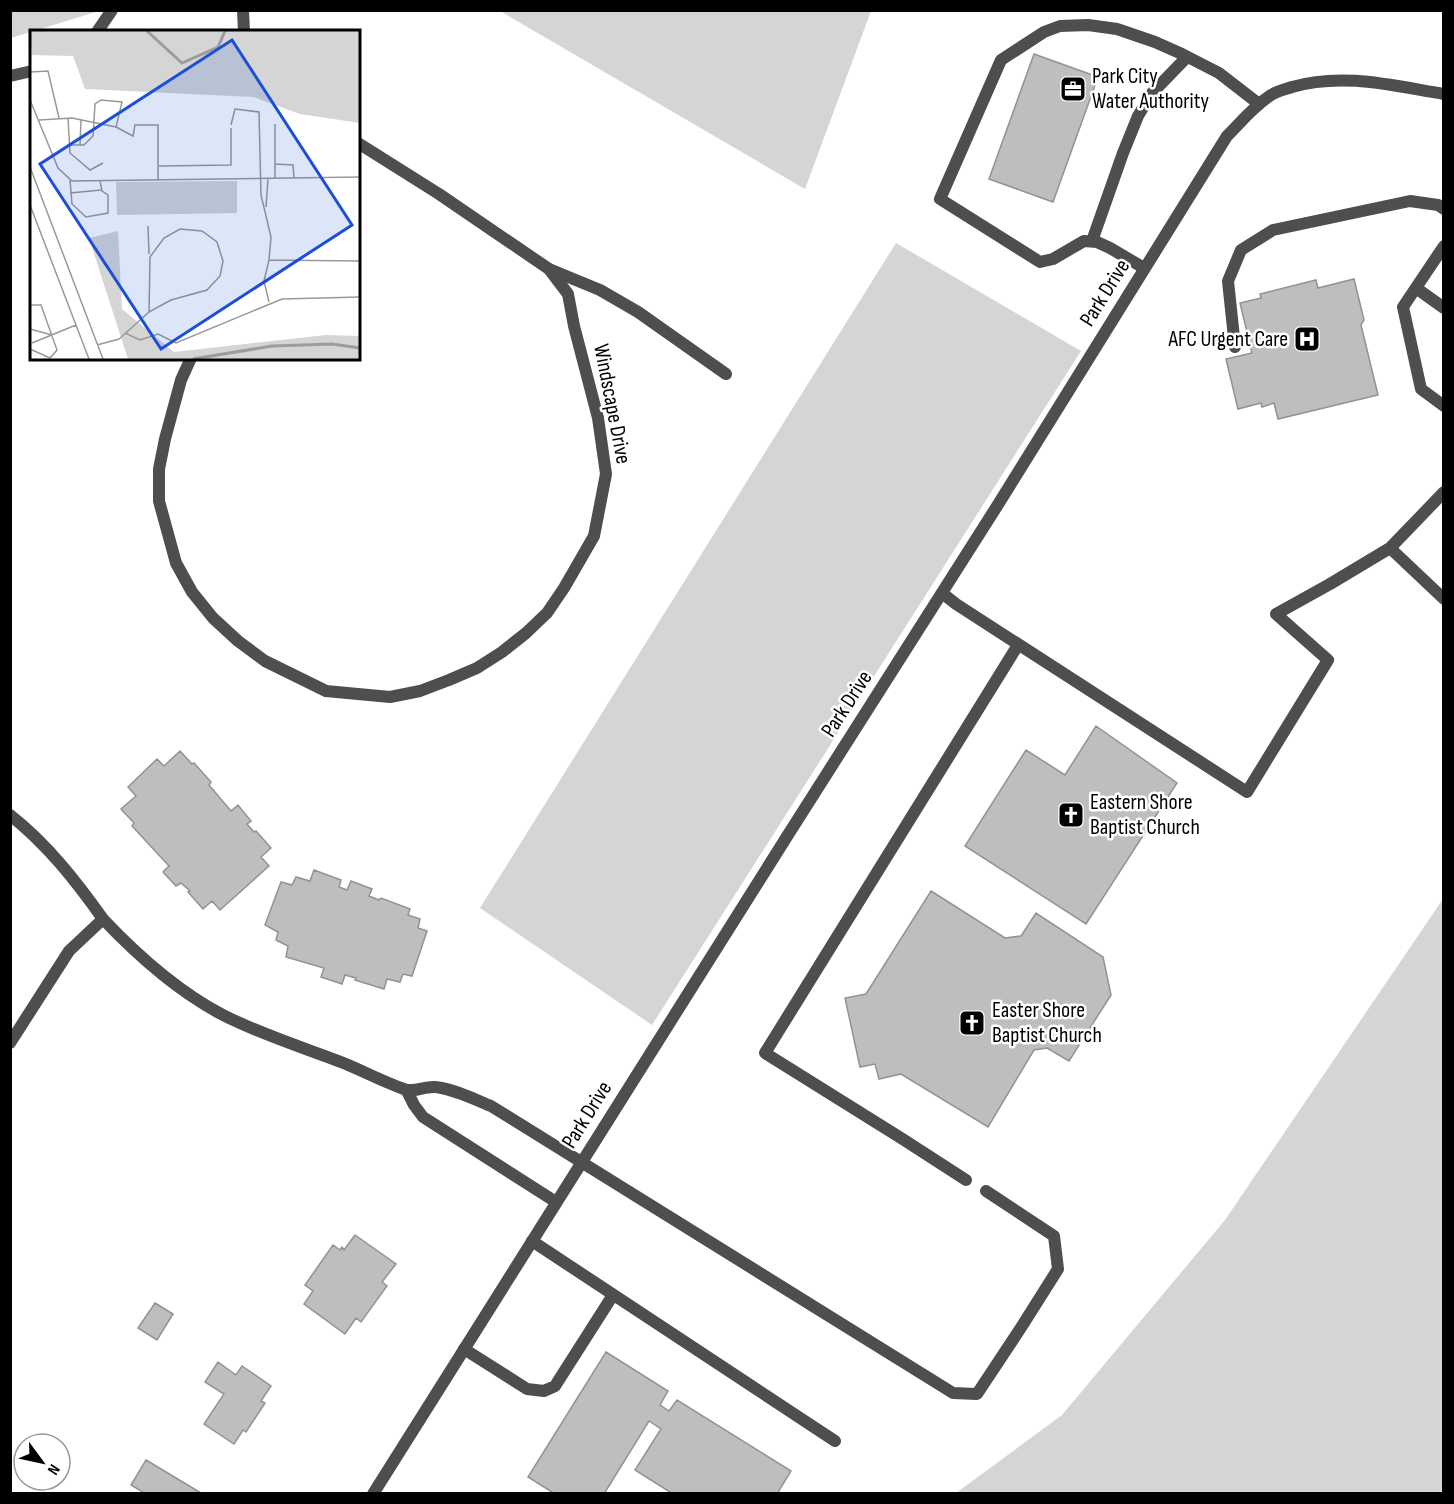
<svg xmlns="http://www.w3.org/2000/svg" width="1454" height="1504" font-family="'Sofia Sans Condensed',sans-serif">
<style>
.green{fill:#d5d5d5}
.building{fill:#bebebe;stroke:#929292;stroke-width:1.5}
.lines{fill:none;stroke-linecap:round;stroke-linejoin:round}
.service{stroke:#4e4e4e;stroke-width:12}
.minor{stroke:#4e4e4e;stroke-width:12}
.labels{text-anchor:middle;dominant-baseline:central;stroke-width:5;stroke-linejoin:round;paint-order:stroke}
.poi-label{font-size:22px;fill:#000;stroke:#fff;text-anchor:start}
.street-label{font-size:22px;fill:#000;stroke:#fff}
.inset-river{fill:none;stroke:#9c9c9c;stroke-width:3}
.inset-road{fill:none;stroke:#999;stroke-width:1.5}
.view{fill:#1d4ed8;fill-opacity:0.15;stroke:#1d4ed8;stroke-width:3}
.inset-edge{fill:none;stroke:#000;stroke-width:3}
</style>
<rect width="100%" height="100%" fill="#fff"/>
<path class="green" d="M11,10h88v1l-88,27z
M500,11h371l-66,178z
M896,243l185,108 -429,674 -172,-117z
M1443,899v594h-487l106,-78 163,-195z"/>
<path class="building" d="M1034,54l64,23 -45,125 -64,-23z
M1354,279l10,41 -3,5 17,70 -100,24 -4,-16 -12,4 -1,-4 -23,6 -12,-50 26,-6 -12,-50 21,-5 -1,-4 56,-14 2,8z
M1096,726l81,57 -91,141 -121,-78 61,-96 39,25z
M180,751l12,13 2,-1 17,19 -2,3 22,26 7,-6 13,16 -4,3 7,8 2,-1 15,17 -10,9 8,9 -49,44 -8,-9 -9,8 -15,-17 2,-1 -9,-8 -5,3 -13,-14 6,-6 -37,-40 2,-3 -13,-14 15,-13 -8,-9 29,-28 7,7z
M314,870l27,10 -2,7 8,3 4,-9 21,8 -3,7 10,4 2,-2 29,11 -2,6 12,4 -2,9 9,3 -15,45 -9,-2 -3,8 -13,-3 -3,10 -29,-9 1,-2 -11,-3 -3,9 -21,-7 3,-9 -38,-11 2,-11 -12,-6 2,-8 -13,-7 16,-43 11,3 4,-8 14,4z
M931,891l74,47 16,-2 15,-23 67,44 8,38 -42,66 -22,-13 -13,2 -46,77 -87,-53 -22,5 -4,-15 -15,3 -15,-69 21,-4z
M355,1235l41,29 -14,18 5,4 -26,36 -5,-4 -11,16 -41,-30 9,-13 -8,-6 28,-40 7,5 2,-3 2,3z
M155,1303l18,11 -16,26 -19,-12z
M606,1352l62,39 -8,14 9,6 8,-11 114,71 -14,23h-104l-38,-24 26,-41 -12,-8 -45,73h-49l-27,-17z
M218,1362l18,13 6,-9 29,20 -10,15 4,2 -19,29 -3,-2 -9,14 -30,-20 20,-30 -19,-12z
M146,1460l55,33v1h-55l-15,-9z"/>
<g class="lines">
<path class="service" d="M97,32l15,-22
M10,76l22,-5
M1092,241l31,-88 15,-37 14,-23 35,-36
M1444,246l-41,61 18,82 23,17
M1144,268l-34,-20 -13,-6 -13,-1 -31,18 -13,3 -100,-63 61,-139 43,-28 16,-6 28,-1 29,4 38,13 27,12 37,19 40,31
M549,269l51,21 38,22 88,62
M1416,288l28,20
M1235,347l-7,-66 13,-31 32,-20 137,-29 28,4 6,4
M1390,548l54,51
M942,593l14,11 291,188 81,-132 -52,-46 54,-30 60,-36 54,-56
M10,815c37,29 66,66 93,104l-34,32 -59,92
M103,919c35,37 74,72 120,96 39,20 82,33 123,49 19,8 38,18 58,25 9,4 21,-3 31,-2 19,2 39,12 56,19l462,287 24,1 45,-68 36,-57 -4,-33 -68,-45
M407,1091l7,14 9,12 133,85
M966,1180l-65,-42 -136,-85 253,-408
M532,1241l303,200
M464,1349l63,40 17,2 11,-5 58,-91"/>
<path class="minor" d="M243,10l1,22
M191,358l-10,22 -16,59 -6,30v32l17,62 16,29 21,26 25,23 27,20 61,30 64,6 30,-6 29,-11 28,-12 25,-16 24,-19 21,-20 17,-25 30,-52 12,-62 -8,-56 -24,-92 -6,-32 -19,-25 -110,-75 -81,-51
M373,1494l413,-656 213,-335 228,-367c14,-14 27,-30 44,-41 6,-4 15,-6 21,-8 51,-15 102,-1 152,7"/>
</g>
<defs>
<g id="office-square" transform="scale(1.35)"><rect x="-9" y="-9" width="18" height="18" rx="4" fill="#000" stroke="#fff"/><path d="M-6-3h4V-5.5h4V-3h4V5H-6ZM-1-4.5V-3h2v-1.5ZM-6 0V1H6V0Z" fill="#fff"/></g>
<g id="hospital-square" transform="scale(1.35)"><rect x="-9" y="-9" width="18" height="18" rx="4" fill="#000" stroke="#fff"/><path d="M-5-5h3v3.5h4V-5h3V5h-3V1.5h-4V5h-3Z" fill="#fff"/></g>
<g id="church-square" transform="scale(1.35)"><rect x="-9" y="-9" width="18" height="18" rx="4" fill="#000" stroke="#fff"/><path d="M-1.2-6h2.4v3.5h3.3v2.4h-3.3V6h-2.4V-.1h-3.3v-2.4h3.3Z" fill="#fff"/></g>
</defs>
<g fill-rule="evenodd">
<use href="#office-square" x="1073" y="89"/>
<use href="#hospital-square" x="1307" y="339"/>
<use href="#church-square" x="1071" y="815"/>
<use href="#church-square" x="972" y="1023"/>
</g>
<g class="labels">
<g class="poi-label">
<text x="1092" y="76">Park City<tspan x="1092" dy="25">Water Authority</tspan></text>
<text x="1288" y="339" text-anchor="end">AFC Urgent Care</text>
<text x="1090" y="802">Eastern Shore<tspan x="1090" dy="25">Baptist Church</tspan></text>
<text x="992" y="1010">Easter Shore<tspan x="992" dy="25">Baptist Church</tspan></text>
</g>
<g class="street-label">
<text transform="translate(1105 293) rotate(-58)">Park Drive</text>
<text transform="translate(612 404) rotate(79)">Windscape Drive</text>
<text transform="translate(847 704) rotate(-57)">Park Drive</text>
<text transform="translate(587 1115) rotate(-58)">Park Drive</text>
</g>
</g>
<g transform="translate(30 30)">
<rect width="330" height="330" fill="#fff"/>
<path d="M0,1h330v92l-60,-9 -47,-17 -168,-8 -12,-33 -41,-1zM207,151v32l-120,2 -1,-33zM88,201l4,78 52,43 152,-17 34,1v23h-232l-39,-121z" fill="#d5d5d5"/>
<path class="inset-river" d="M117,1l35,32 36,-16 7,-16M163,329l79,-13 60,-2 28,4"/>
<path class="inset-road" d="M0,42l18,-1 11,47M0,70l28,68 14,13 288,-4M38,88l2,35 20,17 13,-7M9,90l33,-2 44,9 17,9 2,-11h23v55M201,95l4,-16 24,3 2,83 10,42 -2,23M38,115h16l9,-9 2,-32 6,-4 21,2 -6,25M50,115l1,-25M245,134l18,1 1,13M129,136l72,-1v-37M0,137l73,192M245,149v-55M40,150l2,24 14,13 22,-4v-18l-6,-4 -2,-10M40,163l31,-3M0,175l59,154M236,177l2,-28M118,196l1,28M150,199l22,2 15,11 6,19 -3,15 -13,14 -36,10 -22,12 1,-55 14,-19zM239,272l-5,-21 5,-21 91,1M0,275h11l16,45 -7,8 -20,-9M0,299l22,6M95,303l15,7 18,-6 18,9 106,-44 78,-2M2,313l44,-18M67,315l22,-6 30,-27"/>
<path class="view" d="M202,10l120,185 -191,124 -121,-185z"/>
<rect width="330" height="330" class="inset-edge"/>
</g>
<rect width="1454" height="1504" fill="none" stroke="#000000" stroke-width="24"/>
<g transform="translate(42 1462) rotate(123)"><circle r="28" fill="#ffffff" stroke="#999999" stroke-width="1.5"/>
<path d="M0-4.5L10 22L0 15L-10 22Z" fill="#000000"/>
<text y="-9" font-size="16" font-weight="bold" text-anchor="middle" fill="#000000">N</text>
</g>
</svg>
